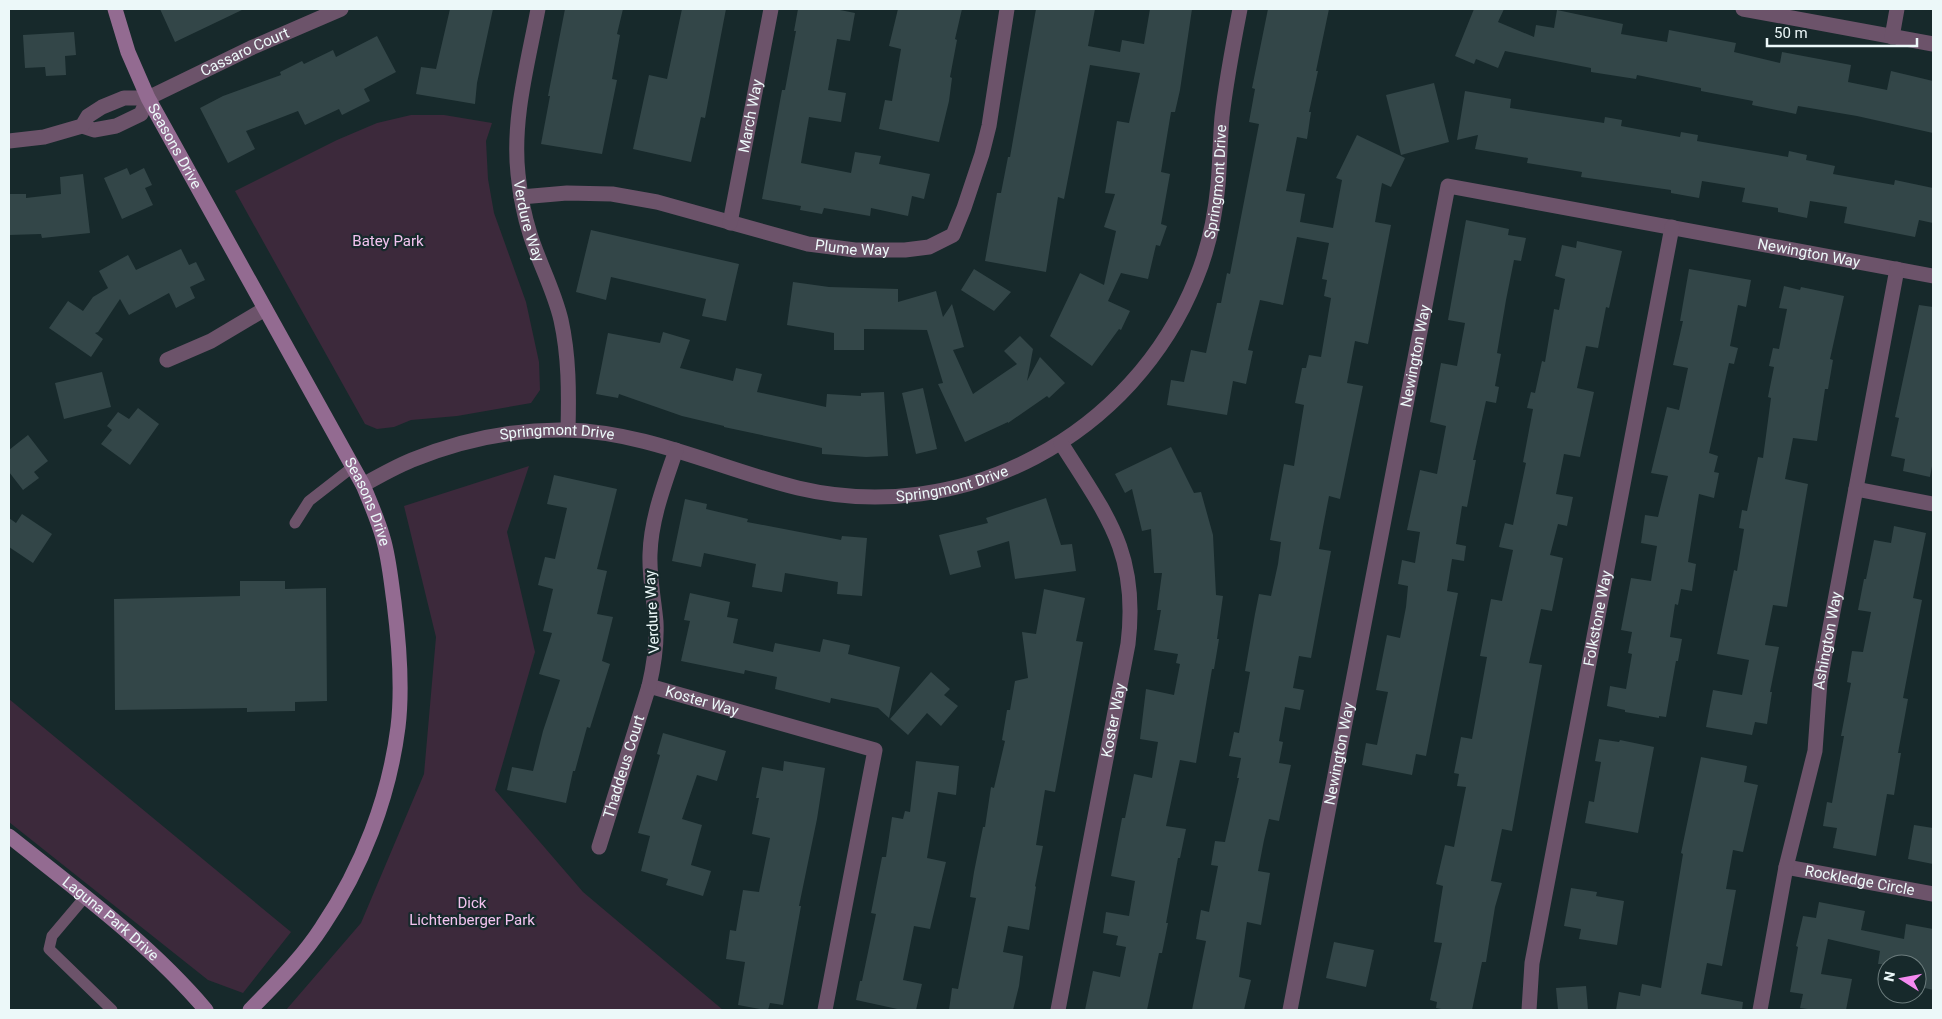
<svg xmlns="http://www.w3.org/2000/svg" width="1942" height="1019" font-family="Roboto,sans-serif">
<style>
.green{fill:#3c293b}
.building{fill:#334648}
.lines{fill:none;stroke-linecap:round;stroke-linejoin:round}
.lane{stroke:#6c536a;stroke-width:11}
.street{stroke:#6c536a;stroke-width:15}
.secondary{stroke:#936b91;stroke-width:15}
.labels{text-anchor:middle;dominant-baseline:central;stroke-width:4.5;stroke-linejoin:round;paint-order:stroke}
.street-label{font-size:15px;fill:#ecf8f9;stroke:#17292b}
.park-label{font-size:15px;fill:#f2c3ef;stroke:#17292b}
</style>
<rect width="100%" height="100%" fill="#17292b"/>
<path class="green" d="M411,115h33l48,8 -6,18 2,38 6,34 32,89 13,60 1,28 -9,13 -74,13 -46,4 -17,7 -17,2 -12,-5 -130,-233 102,-51 40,-17z
M529,466l-22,66 28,120 -40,138 88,102 140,118h-437l75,-87 63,-149 12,-137 -32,-131z
M9,699l282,233 -48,61 -35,-13 -199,-158z"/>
<path class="building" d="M160,9h84l-69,33z
M450,9h43l-16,74 -2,21 -59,-10 5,-27 15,2z
M565,9h58l-6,25 3,1 -8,44 5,1 -15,74 -61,-10 9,-48h-2z
M682,9h44l-21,109 -4,-1 -10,45 -58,-13 16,-74 18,4z
M798,9h37l20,4 -5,28 -13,-2 -9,51 18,3 -5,29 -32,-5 -8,46 50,10 4,-21 26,4 -2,8 51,10 -6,25 -12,-3 -4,20 -37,-8 -1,8 -46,-8 -2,6 -22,-4 1,-4 -39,-7 20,-109h3l11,-59h-2z
M898,9h64l-7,30 2,1 -7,37 2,1 -3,23 -10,41 -60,-13 6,-29 7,1 9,-52 -12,-3z
M1036,9h59l-7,37 32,6 2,-12 22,4 6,-35h42l-12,81 -5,22h-4l-10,60 9,2 -9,50 6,2 -7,20 -4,-1 -8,34 -27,-6 -13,28 22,10 -9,19 -2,-1 -27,37 -42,-30 30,-63 24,12 12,-54 -12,-4 11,-33 -10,-1 12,-72 12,2 11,-50 -50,-8 -26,134 -6,-2 -12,75 -61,-11 12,-68h4l7,-36h2z
M1268,9h61l-13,62h2l-9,41h2l-4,27 -10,-2 -11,54 19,3 -5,28 33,6 9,-48 -6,-2 21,-43 48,23 -14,29 -9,-4 -7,39 16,3 -23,119 -13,-3 -8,42 16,3 -23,113 -11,-3 -6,31 -4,22 12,2 -20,107 -12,-2 -6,32 11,2 -4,20 -15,-3 -6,34 4,1 -4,21 12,2 -12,56 -10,-2 -5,21 -6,31 12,2 -9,52 -14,-3 -8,55 12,3 -7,30h-52l14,-69 -10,-2 5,-29 8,2 9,-46 -7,-1 4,-24 10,1 14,-64h-2l4,-20 -12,-2 5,-24 5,1 11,-61 -5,-1 10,-57 4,-20 12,2 7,-32 3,-22 -11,-2 14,-76 10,2 10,-61 -9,-2 7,-35h4l3,-13 12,2 10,-59 -7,-2 3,-16 -5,-1 7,-36 -32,-6 -14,68 -23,-5 -12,50 5,1 -7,33 -13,-3 -6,34 -60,-10 4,-25 13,2 7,-32 15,3 11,-50h4l6,-30 3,1 29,-150 -10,-2 6,-33 -3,-1z
M1474,9h30l-6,13 36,15 2,-12 18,3 3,-18 66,14 -2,10 46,8 2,-12 67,13 -2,9 46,11 2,-11 69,13 -3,17 39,8 4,-19 42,10v52l-76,-17 -59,-10 -2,8 -44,-9 1,-4 -52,-10v-3l-64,-13 -1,4 -45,-7v-4l-86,-17 -7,17 -22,-9 -2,5 -19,-8z
M74,32l2,23 -11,1 1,19 -20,1 -1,-9 -20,1 -2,-33z
M377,36l19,36 -32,17 6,12 -28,14 -3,-6 -34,16 -7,-14 -52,20 9,18 -27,14 -28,-55 23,-12 58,-21 -1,-3 22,-11 2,3 29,-14 3,7z
M1434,83l15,59 -48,13 -15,-60z
M1465,91l46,8 -1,9 94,15 1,-6 17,3 -1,6 59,11 1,-5 17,3 -1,6 91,16 1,-6 18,4 -1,5 29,6 -2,8 61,11 1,-5 38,8v35l-14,-3 -4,17 -71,-14 3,-16 -37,-6 -3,17 -29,-6v-4l-36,-6 3,-14 -43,-7 -3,17 -28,-5v-3l-90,-13 1,-5 -55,-9 1,-5 -53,-9 3,-14 -21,5z
M127,168l3,7 14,-7 8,17 -7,3 8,17 -31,14 -18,-41z
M83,174l7,59 -48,5 -1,-4 -32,1v-41h17v4l35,-4 -1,-17z
M1466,220l43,9 -1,6 18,3 -5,23 -7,-1 -8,40 -9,53 4,1 -6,32 4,1 -3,16 -10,-2 -13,59h3l-9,47 -5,-1 -6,38 10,2 -2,15 -12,-2 -5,32 11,2 -32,163 -10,-2 -4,21 -50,-10 4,-22 11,2 11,-53 -12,-2 11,-55 13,3 6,-31 2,-21 -10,-2 4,-24 13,3 5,-31 -13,-2 13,-60 17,4 9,-48 -16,-4 11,-59 16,3 8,-43 -17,-3z
M591,230l148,34 -13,57 -24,-5 4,-17 -95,-22 -5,23 -30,-8z
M1577,241l45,10 -13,57 -3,-1 -8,41 -12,-2 -9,42 17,4 -14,65 -16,-3 -8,40 17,3 -6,29 -9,-2 -8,31 13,3 -11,53 -11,-2 -12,54 13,2 -30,166 -10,-2 -11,52 11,2 -7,24 -9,55h-4l-10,48h-25l-11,-2 1,-6 -7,-2 12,-57 -8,-1 9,-56 -7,-2 9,-39 9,2 12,-60 -9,-1 2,-12 -5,-1 7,-36 11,2 15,-82 -7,-1 11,-57 11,2 11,-51 -14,-3 6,-24 8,2 13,-62 -3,-1 10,-53 -6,-1 4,-16 4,1 7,-32 3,1 9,-53 5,1 6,-31 -10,-3 7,-31 14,3z
M181,249l8,16 7,-3 9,18 -15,7 5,11 -19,10 -7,-15 -40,22 -9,-16 -22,33 -3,1 8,6 -12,18 -42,-29 19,-27 15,10 10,-14 15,-9 -9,-17 29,-16 8,15z
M974,269l37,23 -17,19 -33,-21z
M1689,269l62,11 -5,27 -8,-2 -8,41 8,2 -4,16 -5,-1 -20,90 9,3 -4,16 5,1 -5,25 -15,-4 -11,68 8,2 -4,27 -11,-2 -3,16 -3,-1 -5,33 12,2 -4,22h-2l-10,56 -7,-1v2l-34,-6v-2l-18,-4 3,-20 16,3 6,-35 -4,-1 4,-21 -11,-2 10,-52 20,3 6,-35 -16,-3 4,-28 13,2 10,-41 -17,-3 16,-66 12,3 9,-42 -15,-3 10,-44h-3z
M793,282l36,5 69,2v13l38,-11 7,26 9,-13 12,43 -11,3 20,44 44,-30 -13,-13 16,-15 13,13 -6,32 13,-24 25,26 -16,15 -2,-2 -39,27v-1l-43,20 -27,-58 5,-1 -16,-53 -63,-1v21h-30v-17l-47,-8z
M1784,286l16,4 1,-3 43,9 -14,63 3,1 -5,29h-3l-8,52 -24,-3 -8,41 23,5 -21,123 -14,-2 -8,40 14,2 -9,45h2l-5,32 -12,-2 -3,13 -46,-8 7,-37 29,5 7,-35 -32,-6 17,-84 3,1 7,-42 -5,-1 3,-18 5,1 11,-54 5,1 8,-60 -3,-1 6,-30 -5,-1 4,-18 6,1 8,-40 -8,-1z
M1919,305l14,2v154l-3,16 -27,-6 2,-12 -14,-3 8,-38 -4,-1z
M663,332l27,8 -10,28 53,13 3,-13 26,6 -5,18 69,15 1,-13 34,2v-3l23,-1 4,64 -22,1 -44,-3v-6l-98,-21v-1l-42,-10 -63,-22 -1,4 -22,-4 12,-61 52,10z
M102,372l9,35 -47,12 -9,-36z
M923,388l14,61 -21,5 -14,-61z
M138,408l21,16 -29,41 -29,-21 11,-14 -5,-4 11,-14 11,7z
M28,435l20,26 -14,11 5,6 -16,12 -14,-18v-22z
M1171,447l23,46 7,-1 12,43 3,60 7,1 -6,43h2l-5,30h-2l-16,94 -16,-3 -14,66 20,3 -6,29h-2l-12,65h2l-6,30h-3l-12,57h-62l8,-39 27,6 6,-30 -10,-2 2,-9 -15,-3 3,-21 23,4 6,-35 -24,-5 11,-58h3l9,-44 18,4 6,-36 -18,-3 6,-50 28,6 6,-31 -4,-1 2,-9 -24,-4 7,-40h-4l5,-37h-8l-3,-44 -9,2 -10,-42 -7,4 -10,-19z
M554,475l63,14 -20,80 10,2 -10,43 16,3 -11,44 8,3 -20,64 -3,-1 -12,44h-2l-7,32 -59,-13 5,-23 21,4 10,-40 17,-51 -21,-6 13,-41 -9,-2 10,-42 -15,-4 7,-28 10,2 12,-51 -20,-4z
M1046,498l15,47 11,-1 4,27 -61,8 -6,-38 -32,10 4,16 -31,8 -11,-40 49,-12 -2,-5z
M685,499l22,5 -1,5 42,10 -1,3 94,18 1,-4 25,2 -5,58 -25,-2 1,-12 -53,-9 -3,19 -30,-5 4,-23 -52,-11 -3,14 -29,-6z
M22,514l30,20 -19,29 -24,-16v-29l7,5z
M1894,526l32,7 -13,65 9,2 -19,98 5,1 -10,54h3l-7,42 -7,-1 -11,62 -43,-8 4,-20 -14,-2 4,-24 5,1 12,-67h-3l10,-53 -4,-1 5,-31 11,1 8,-40 -13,-2 6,-31h2l8,-39 17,3z
M240,581h45v8l41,-1 1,113 -32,1v9l-48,1v-4l-132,2 -1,-111 126,-3z
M1044,589l41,9 -9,43 7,1 -28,150 -10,-2 -9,55 7,1 -8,40 1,1 -7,43 -21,-4 -5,26 20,4 -4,30 -6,24h-64l3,-22 6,1 18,-91 -6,-1 4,-25 9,-45h2l6,-40 3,1 11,-47 -3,-1 5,-30h3l5,-29 13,-3 -6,-46 14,2z
M690,593l40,9 -3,15 11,2 -5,24 40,9 2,-9 45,9 3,-13 27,6 -2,9 52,13 -11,51 -11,-10 -47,-10 -1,5 -55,-14 2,-12 -32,-7 -1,4 -63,-13 9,-40 -6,-1z
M931,672l19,17 -6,6 14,11 -17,20 -14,-13 -19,22 -18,-16z
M663,733l63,18 -9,30 -20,-6 -15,44 20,6 -11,40 20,6 -8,25 -37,-11 2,-6 -27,-8 9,-35 -12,-3 22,-78 -3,-1z
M1599,739l20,3 1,-2 34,7 -16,86 -53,-10 4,-22 5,1 7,-40 -6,-1z
M1701,757l46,9 -3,16 14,3 -15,67 -10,-2 -7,39 10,1 -14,76 -15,-3 -6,31 42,8 -1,8h-126l3,-18 21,4 2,-12 19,4 22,-134 -2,-1z
M784,761l41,7 -8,51 -18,87h2l-18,99 -13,-2 -2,7h-2l-28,-5 7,-43 -19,-3 4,-29 6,1 7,-41 16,2 11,-54 -18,-4 7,-36h-3l6,-31 21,4z
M916,761l43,5 -3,29 -18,-3 -11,66 19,4 -16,67 -16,-3 -11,54 19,4 -6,26h-14l-46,-10 4,-19h2l14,-67 -5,-1 11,-56h4l6,-40 11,2 2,-8 5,1z
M1914,825l19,3v36l-25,-5z
M1571,888l26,4 -1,4 28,5 -7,44 -38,-6 2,-10 -17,-3z
M1819,902l46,9 -4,19 43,9 2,-15 27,5v61l-16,-4v-22h-39l2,-13 -52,-12 -7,35 31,5 -6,31h-31l-15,-2 3,-14 -13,-2 8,-45 -2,-1 7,-30 13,2z
M1334,942l40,8 -8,37 -40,-9z
M1586,986l2,24h-30l-2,-22z"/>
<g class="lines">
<path class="lane" d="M295,523l14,-22 45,-35
M85,897l-33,39 -3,13 63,61"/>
<g class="street">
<path id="s1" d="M538,9c-10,54 -26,110 -20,165 2,20 6,41 12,60 9,29 24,56 31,86 8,36 8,73 7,110"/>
<path d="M1743,9l190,35"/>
<path d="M1892,37l5,-28"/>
<path d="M82,126l12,4 22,-4 25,-12 7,-16"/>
<path id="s2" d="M9,141l35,-4 38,-11 6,-10 14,-9 22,-9h24l103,-50 90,-39"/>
<path id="s3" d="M521,197l46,-4 45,1 45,8 151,42 47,6h50l24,-3 24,-12 11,-27 18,-54 7,-28 18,-117"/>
<path id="s4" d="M730,223l41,-214"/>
<path d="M167,360l44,-19 54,-32"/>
<path id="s5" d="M363,485c16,-9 32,-18 49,-25 49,-20 102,-31 155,-30 81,2 153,39 231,58 165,39 335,-52 398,-209 12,-29 19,-62 22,-94 2,-23 2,-45 4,-68 4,-36 11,-72 18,-108"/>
<path d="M1856,489l77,15"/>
<path id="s6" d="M649,686l226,64 -50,260"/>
<path id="s7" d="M599,847l50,-161c5,-21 8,-42 7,-64 -2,-23 -7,-45 -6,-68 1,-36 15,-71 26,-104"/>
<path id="s8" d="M1786,867l147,27"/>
<path id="s9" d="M1058,1010l70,-366c11,-91 -21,-128 -67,-201"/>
<path id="s10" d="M1290,1010l158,-824 485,90"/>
<path id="s11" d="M1529,1010l3,-47 140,-736"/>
<path id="s12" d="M1760,1010l26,-143 29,-116 5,-70 77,-412"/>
</g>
<g class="secondary">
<path id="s13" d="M115,9l13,43 20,46 215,387c7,17 15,35 20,53 6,20 8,43 11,64 5,40 9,84 4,125 -9,71 -36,141 -76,200 -20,31 -47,57 -72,83"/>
<path id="s14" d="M9,836c69,55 140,107 197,174"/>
</g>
</g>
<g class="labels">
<g class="street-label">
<text stroke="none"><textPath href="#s2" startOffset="258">Cassaro Court</textPath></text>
<text stroke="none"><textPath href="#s4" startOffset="109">March Way</textPath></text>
<text stroke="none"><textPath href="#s13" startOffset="150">Seasons Drive</textPath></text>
<text stroke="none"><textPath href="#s5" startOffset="1042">Springmont Drive</textPath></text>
<text stroke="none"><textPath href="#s1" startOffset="215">Verdure Way</textPath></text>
<text stroke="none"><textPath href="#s3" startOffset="338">Plume Way</textPath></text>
<text stroke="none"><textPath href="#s10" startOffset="1206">Newington Way</textPath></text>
<text stroke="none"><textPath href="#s10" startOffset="666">Newington Way</textPath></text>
<text stroke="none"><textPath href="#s5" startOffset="204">Springmont Drive</textPath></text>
<text stroke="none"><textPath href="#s5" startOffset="609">Springmont Drive</textPath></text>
<text stroke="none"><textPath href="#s13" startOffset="555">Seasons Drive</textPath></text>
<text transform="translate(652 612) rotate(-93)">Verdure Way</text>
<text stroke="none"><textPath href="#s11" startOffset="398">Folkstone Way</textPath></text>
<text stroke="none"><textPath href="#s12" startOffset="376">Ashington Way</textPath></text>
<text stroke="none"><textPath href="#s6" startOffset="55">Koster Way</textPath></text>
<text stroke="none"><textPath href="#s9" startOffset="295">Koster Way</textPath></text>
<text stroke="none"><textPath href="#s10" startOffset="261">Newington Way</textPath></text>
<text stroke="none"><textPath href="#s7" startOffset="84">Thaddeus Court</textPath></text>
<text stroke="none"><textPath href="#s8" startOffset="75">Rockledge Circle</textPath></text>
<text stroke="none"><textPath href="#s14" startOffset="131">Laguna Park Drive</textPath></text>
</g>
<g class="park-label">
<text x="388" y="241">Batey Park</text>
<text x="472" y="903">Dick<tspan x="472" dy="17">Lichtenberger Park</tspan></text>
</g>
</g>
<rect width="1942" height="1019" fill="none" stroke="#ecf8f9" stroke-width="20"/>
<g transform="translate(1902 979) rotate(281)"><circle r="24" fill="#17292b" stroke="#6c7c7d"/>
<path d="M0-4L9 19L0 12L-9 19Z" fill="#f489f0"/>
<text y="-8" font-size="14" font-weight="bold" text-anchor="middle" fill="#ecf8f9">N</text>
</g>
<path d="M1767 38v8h150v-8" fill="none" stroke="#ecf8f9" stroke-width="2.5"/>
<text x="1774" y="38" font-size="15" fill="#ecf8f9" stroke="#17292b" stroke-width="4" paint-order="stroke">50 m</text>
</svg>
